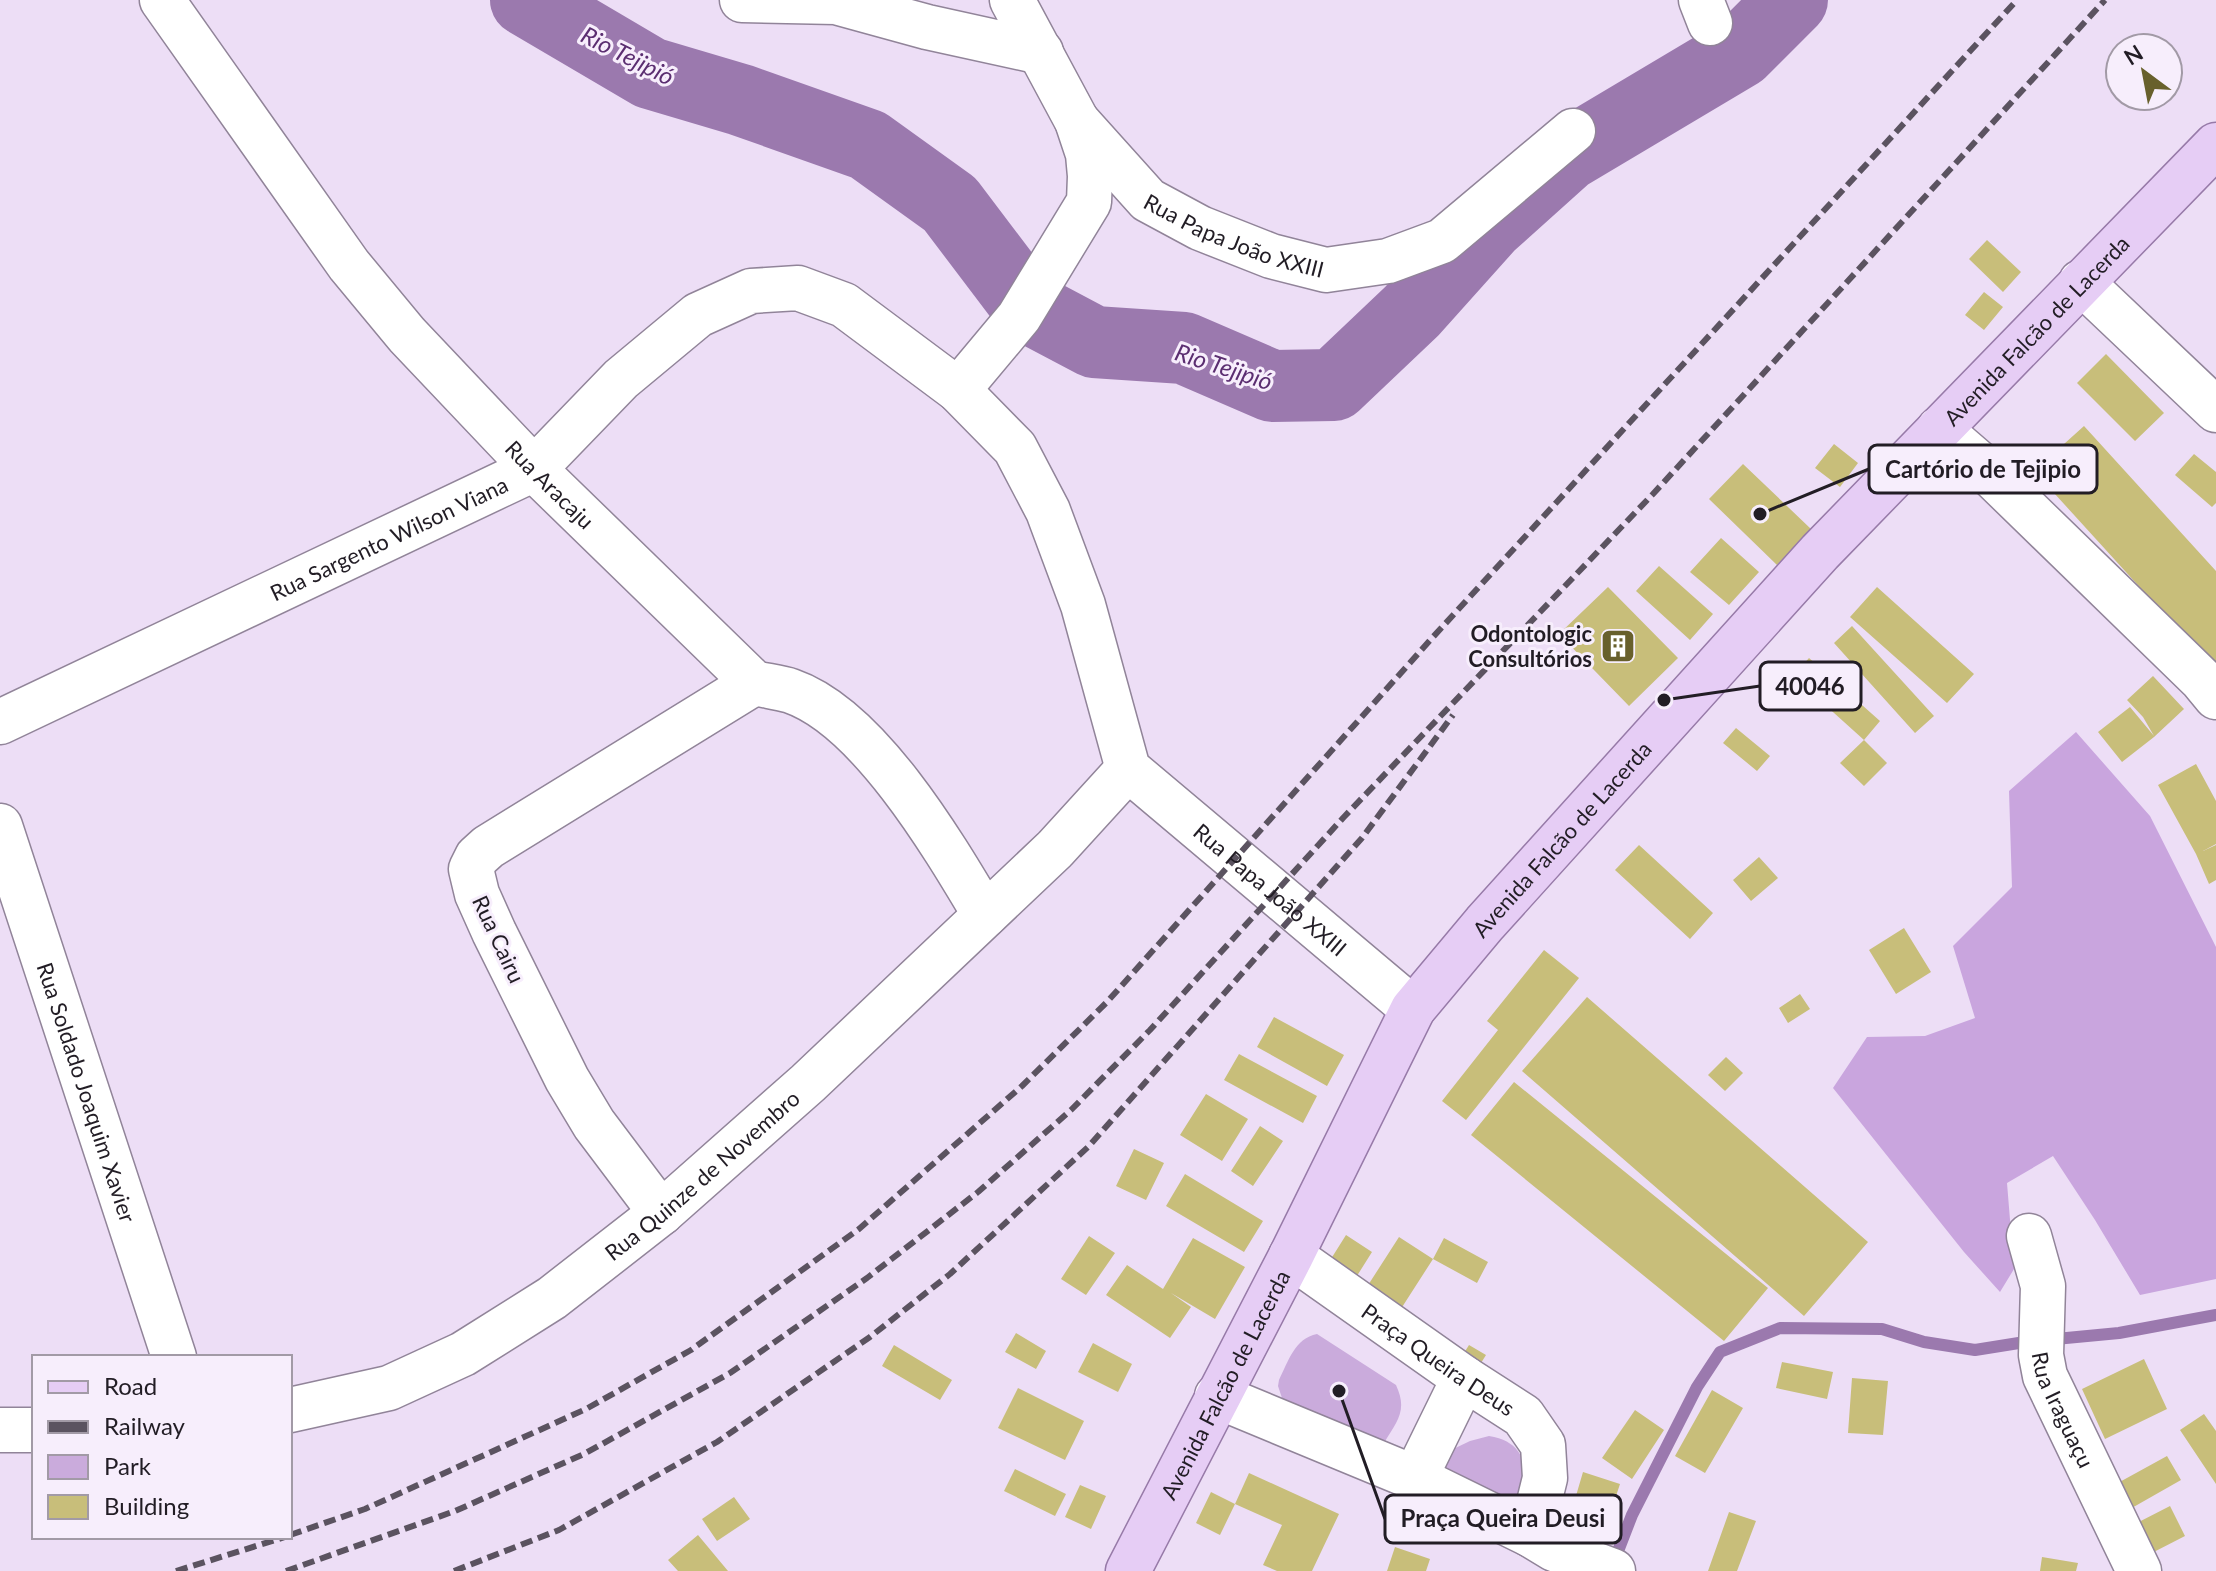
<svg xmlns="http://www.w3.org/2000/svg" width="2216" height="1571" font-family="Lato,sans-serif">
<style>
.green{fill:#caabdc}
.forest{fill:#c9a5de}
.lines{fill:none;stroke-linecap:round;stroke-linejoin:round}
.stream{stroke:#9b79ae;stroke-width:12}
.river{stroke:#9b79ae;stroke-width:72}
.building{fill:#c8be7a}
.minor-casing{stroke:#918499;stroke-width:47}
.major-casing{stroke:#977aa8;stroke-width:47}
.minor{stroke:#fff;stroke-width:44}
.major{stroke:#e6cdf5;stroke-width:44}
.rail{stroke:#5b5360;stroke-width:6;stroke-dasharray:12 6;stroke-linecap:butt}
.labels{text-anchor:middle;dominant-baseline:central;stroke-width:6;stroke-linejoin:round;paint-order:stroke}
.street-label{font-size:22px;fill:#221d25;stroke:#f7eefc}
.poi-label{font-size:22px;font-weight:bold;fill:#221d25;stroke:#f7eefc;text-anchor:end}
.water-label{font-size:24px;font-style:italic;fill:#5b2e71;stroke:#f7eefc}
.leader{fill:none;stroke:#221d25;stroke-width:3}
.callout-dot{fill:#221d25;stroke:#f7eefc;stroke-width:3}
.callout{fill:#f7eefc;stroke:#221d25;stroke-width:3}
.callout-label{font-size:24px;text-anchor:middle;font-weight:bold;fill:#221d25}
</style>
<rect width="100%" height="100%" fill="#eddef6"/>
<path class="green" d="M1317,1334l79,51c12,26 1,36 -12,58l-100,-39 -6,-18 1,-6c9,-18 16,-42 38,-46z
M1489,1436c43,7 37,40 37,74l-88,-31 9,-27 23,-11z"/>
<path class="forest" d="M2076,732l74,84 66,131v332l-76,16 -45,-75 -42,-64 -46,27 7,86 -14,23 -36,-40 -131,-164 34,-51 58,-1 50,-18 -22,-72 59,-59 -3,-96z"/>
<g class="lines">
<path class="stream" d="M1613,1564l19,-49 65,-128 23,-35 60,-24 102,1 42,13 51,8 50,-8 94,-9 97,-18"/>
<path class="river" d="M526,0l124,73 91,27 127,45 82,59 78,103 66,35 90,6 88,38 62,-1 78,-74 77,-86 78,-70 173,-103 52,-52"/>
</g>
<path class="building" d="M1987,240l34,32 -18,20 -34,-33z
M1984,292l19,15 -19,23 -19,-15z
M2106,354l58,59 -29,28 -58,-58z
M2084,426l132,145v100l-182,-200z
M1834,444l24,19 -18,24 -25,-19z
M2194,454l22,18v31l-4,4 -37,-32z
M1743,464l68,65 -34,36 -68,-66z
M1721,538l38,34 -30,33 -39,-33z
M1659,566l54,48 -23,26 -54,-49z
M1608,587l70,71 -49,48 -70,-72z
M1877,587l97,87 -27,29 -97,-86z
M1852,626l82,90 -19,17 -81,-90z
M1809,658l71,63 -16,19 -71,-64z
M2153,676l31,33 -30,28 -32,25 -24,-30 32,-25 24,29 -11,-19 -16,-17z
M1736,728l34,28 -13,15 -34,-28z
M1864,740l23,23 -23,23 -24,-23z
M2196,764l20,37v43l-13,7 13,-6v35l-7,4 -13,-30 -38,-69z
M1639,845l74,68 -23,26 -75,-69z
M1759,857l19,21 -27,23 -18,-21z
M1904,928l27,44 -35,22 -27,-44z
M1544,950l35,28 -113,142 -24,-19 56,-71 -11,-9z
M1800,994l10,15 -22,14 -9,-15z
M1587,997l281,245 -64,74 -282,-245z
M1274,1017l70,38 -17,31 -70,-39z
M1239,1054l78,42 -14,27 -79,-43z
M1726,1057l17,16 -18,18 -17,-16z
M1514,1082l254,206 -44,53 -253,-206z
M1206,1094l42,25 -26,42 -42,-26z
M1260,1126l23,15 -30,45 -22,-15z
M1134,1149l30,14 -18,37 -30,-14z
M1185,1174l78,47 -19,31 -78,-46z
M1346,1235l26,17 -22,35 -26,-17z
M1089,1236l26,17 -29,42 -25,-16z
M1399,1237l34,22 11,-21 44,24 -11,21 -44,-24 -36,56 -34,-22z
M1193,1238l52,29 -30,52 -44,-26 20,14 -21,31 -64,-43 21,-30 36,24z
M1016,1333l30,18 -10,18 -31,-17z
M1093,1343l39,21 -14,28 -40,-20z
M894,1345l58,35 -12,20 -58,-34z
M1469,1345l17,10 -10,16 -17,-10z
M2144,1359l23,50 -62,30 -23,-50z
M1782,1362l51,10 -6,27 -51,-11z
M1852,1378l36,3 -5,54 -35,-2z
M1018,1388l66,33 -19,39 -67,-32z
M1712,1390l31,18 -38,65 -30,-17z
M1635,1410l29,20 -32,49 -30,-21z
M2204,1414l12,17v53l-36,-54z
M2167,1456l14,24 -51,29 -14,-25z
M1015,1469l51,25 -11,22 -51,-25z
M1583,1472l37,12 -11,33 -36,-11z
M1249,1473l90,41 -27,57h-35l-14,-6 19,-40 -47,-21z
M1080,1485l26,11 -15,33 -26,-12z
M1211,1492l24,12 -15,31 -24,-12z
M734,1497l16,22 -33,22 -15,-22z
M2170,1506l15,30 -39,20 -15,-30z
M1729,1512l27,9 -19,50h-29z
M698,1535l30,36h-50l-10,-11z
M1395,1547l35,12 -4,12h-39z
M2042,1557l36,6 -2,8h-36z"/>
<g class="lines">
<g class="minor-casing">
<g id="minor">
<path id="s1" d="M162,0l187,265 58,70 127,134 220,214c12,3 25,4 37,8 78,27 153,155 194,224"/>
<path d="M742,0l94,2 91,25 114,25"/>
<path d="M1701,0l9,23"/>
<path id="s2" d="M1077,121l71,79 52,28 71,28 55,14 62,-9 54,-20 131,-110"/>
<path d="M2081,282l135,128"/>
<path d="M958,390l61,-73 70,-115 1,-26 -2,-22 -11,-33 -65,-121"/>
<path d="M1939,429l44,38 219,213 14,17"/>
<path id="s3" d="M0,722l534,-253 87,-90 77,-64 53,-24 47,-3 46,17 114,85 57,58 33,63 35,94 45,164 285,240"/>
<path id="s4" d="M0,826l174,531"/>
<path d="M661,1213l-67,-89 -27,-45 -73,-147 -17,-38 -6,-25 6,-12 11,-10 266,-164"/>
<path id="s5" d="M2029,1236l14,50 -2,69 4,21 94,195"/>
<path id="s6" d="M1291,1256l173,122 59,38 20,29 2,33 -14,57"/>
<path d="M1217,1396l198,82 116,57 23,14 59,22"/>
<path id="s7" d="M290,1410l99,-22 74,-34 89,-56 109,-85 147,-130 247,-234 73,-80"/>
<path d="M0,1430h34"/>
<path d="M1415,1478l49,-100"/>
</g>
</g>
<g class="major-casing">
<g id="major">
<path id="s8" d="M1128,1571l163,-315 122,-247 72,-86 335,-371 396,-407"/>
</g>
</g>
<use href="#minor" class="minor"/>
<use href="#major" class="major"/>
<path class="rail" d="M290,1535l75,-26 221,-100 105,-59 168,-121 163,-143 85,-84 326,-365 584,-637
M176,1571l109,-34
M286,1571l169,-60 129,-57 146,-81 137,-95 111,-86 93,-82 79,-80 193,-212 310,-324 452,-494
M454,1571l105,-41 158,-88 153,-105 80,-63 138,-127 274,-309 91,-123"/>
</g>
<defs>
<g id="building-square" transform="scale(1.8)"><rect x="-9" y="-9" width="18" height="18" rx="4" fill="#68602c" stroke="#f7eefc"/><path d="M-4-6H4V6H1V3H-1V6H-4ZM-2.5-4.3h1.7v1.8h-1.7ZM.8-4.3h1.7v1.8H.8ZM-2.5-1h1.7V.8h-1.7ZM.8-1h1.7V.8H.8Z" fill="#fff"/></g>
</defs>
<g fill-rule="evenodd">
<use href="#building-square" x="1618" y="646"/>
</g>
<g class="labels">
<g class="street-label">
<text stroke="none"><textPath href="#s2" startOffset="200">Rua Papa João XXIII</textPath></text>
<text stroke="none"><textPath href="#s8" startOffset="1552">Avenida Falcão de Lacerda</textPath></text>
<text stroke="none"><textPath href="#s1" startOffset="622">Rua Aracaju</textPath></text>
<text stroke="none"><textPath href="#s3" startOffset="430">Rua Sargento Wilson Viana</textPath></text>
<text stroke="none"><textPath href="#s8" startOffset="856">Avenida Falcão de Lacerda</textPath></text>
<text stroke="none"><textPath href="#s3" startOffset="1722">Rua Papa João XXIII</textPath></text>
<text transform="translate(499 939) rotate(65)">Rua Cairu</text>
<text stroke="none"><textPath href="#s4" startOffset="280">Rua Soldado Joaquim Xavier</textPath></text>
<text stroke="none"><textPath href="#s7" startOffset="482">Rua Quinze de Novembro</textPath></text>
<text stroke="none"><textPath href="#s6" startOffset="180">Praça Queira Deus</textPath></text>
<text stroke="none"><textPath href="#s8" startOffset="210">Avenida Falcão de Lacerda</textPath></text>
<text stroke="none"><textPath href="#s5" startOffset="180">Rua Iraguaçu</textPath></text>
</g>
<g class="poi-label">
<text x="1592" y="633">Odontologic<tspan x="1592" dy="25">Consultórios</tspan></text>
</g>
<g class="water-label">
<text transform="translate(628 55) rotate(27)">Rio Tejipió</text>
<text transform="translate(1224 366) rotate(18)">Rio Tejipió</text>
</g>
</g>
<path class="leader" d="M1760 514L1869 469M1664 700L1760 686M1339 1391L1385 1519"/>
<g class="callout-dot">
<circle cx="1760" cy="514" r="8"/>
<circle cx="1664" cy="700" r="8"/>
<circle cx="1339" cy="1391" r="8"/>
</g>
<g class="callout">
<rect x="1869" y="445" width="228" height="48" rx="8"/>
<rect x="1760" y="662" width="101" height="48" rx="8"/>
<rect x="1385" y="1495" width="236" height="48" rx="8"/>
</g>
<g class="callout-label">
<text x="1983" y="478">Cartório de Tejipio</text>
<text x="1810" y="695">40046</text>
<text x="1503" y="1527">Praça Queira Deusi</text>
</g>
<rect x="32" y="1355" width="260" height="184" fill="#f7eefc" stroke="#a29aa6" stroke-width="2"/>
<rect x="48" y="1381" width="40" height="12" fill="#e6cdf5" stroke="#a29aa6" stroke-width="2"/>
<text x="104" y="1395" font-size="24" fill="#221d25">Road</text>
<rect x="48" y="1421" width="40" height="12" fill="#5b5360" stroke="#a29aa6" stroke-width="2"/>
<text x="104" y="1435" font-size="24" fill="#221d25">Railway</text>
<rect x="48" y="1455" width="40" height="24" fill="#caabdc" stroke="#a29aa6" stroke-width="2"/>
<text x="104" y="1475" font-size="24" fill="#221d25">Park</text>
<rect x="48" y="1495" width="40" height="24" fill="#c8be7a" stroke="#a29aa6" stroke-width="2"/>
<text x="104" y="1515" font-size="24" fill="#221d25">Building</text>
<g transform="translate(2144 72) rotate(328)"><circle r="38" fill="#f7eefc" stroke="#a29aa6" stroke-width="2"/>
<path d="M0-6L14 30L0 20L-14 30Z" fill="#68602c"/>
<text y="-12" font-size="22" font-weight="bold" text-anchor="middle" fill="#221d25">N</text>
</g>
</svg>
